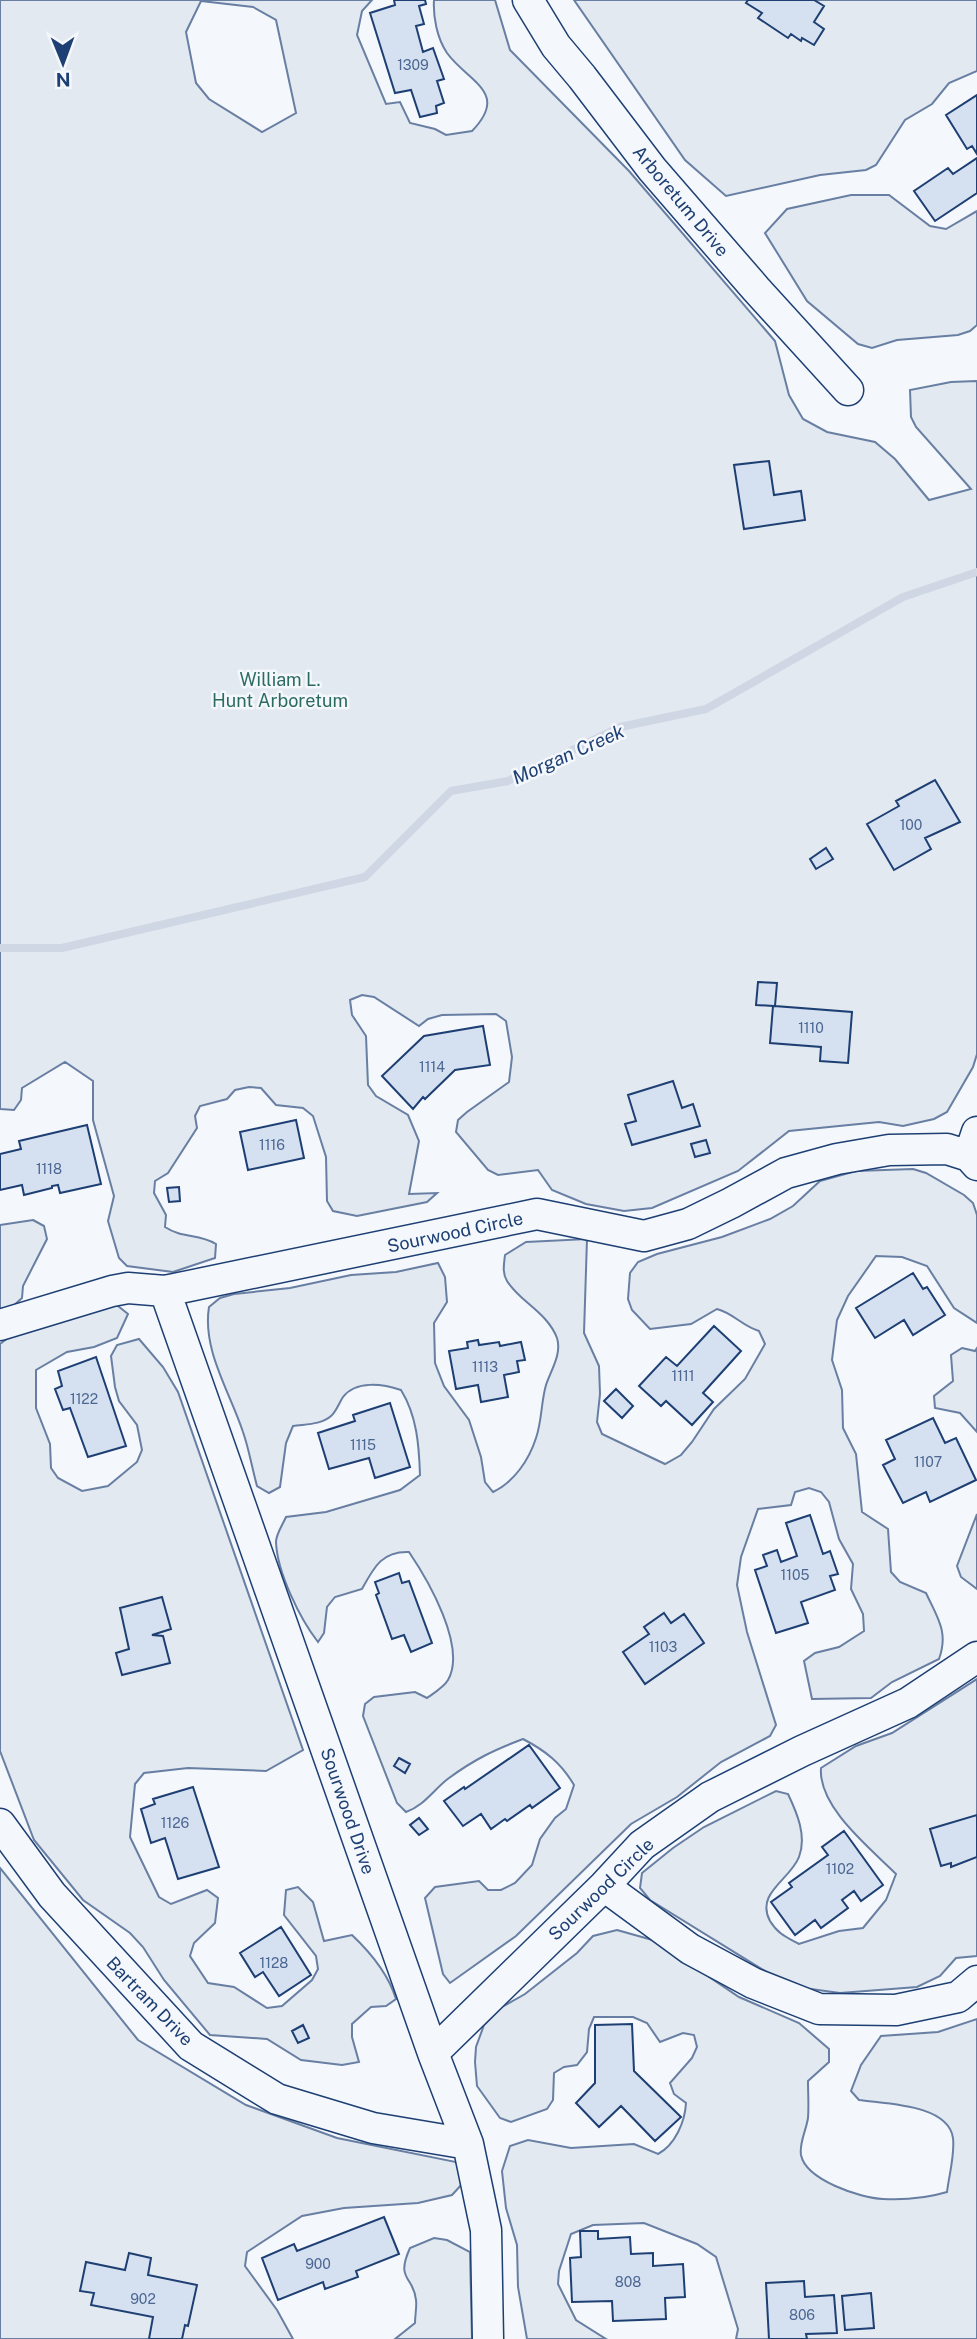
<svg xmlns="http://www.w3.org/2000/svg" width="977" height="2339" font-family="'Public Sans',sans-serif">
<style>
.green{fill:#e3e9f0;stroke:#687fa3;stroke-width:2;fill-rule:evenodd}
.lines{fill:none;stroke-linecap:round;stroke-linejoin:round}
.stream{stroke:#cfd7e4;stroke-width:8}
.building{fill:#d5e0f0;stroke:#1d3f73;stroke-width:2}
.minor-casing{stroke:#1d3f73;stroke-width:33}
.minor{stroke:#f4f7fb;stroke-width:30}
.labels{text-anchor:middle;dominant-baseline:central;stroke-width:5;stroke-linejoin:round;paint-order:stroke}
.number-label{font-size:14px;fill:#4b6792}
.street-label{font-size:18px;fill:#1d3f73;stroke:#f4f7fb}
.park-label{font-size:18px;fill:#2c6c60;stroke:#f4f7fb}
.water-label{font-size:19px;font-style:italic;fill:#1d3f73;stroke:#f4f7fb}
</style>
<rect width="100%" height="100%" fill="#f4f7fb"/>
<path class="green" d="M0,0h372l-10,11 -5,24 29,69 14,-2 10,21 25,6 11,6 26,-4c38,-39 -4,-49 -25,-78 -10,-15 -14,-36 -13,-53h61l15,50 119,121 146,170 14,54 14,24 24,13 48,10 20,17 34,41 42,-11 -55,-62 -5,-10 -1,-27 41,-8 26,-1v673l-4,13 -26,45 -13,7 -31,7 -24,-4 -90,9 -51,40 -86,37 -28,3 -38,-7 -34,-14 -14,-20 -40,5 -10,-5 -32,-38 2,-12 9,-8 42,-30 3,-25 -6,-36 -10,-7 -54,1 -14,4 -9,7 -45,-29 -12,-2 -12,5 2,15 14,21 2,49 8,11 32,19 11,26 -10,53 28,-1 -10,9 -70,14 -24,-5 -6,-10 -1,-44 -13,-41 -10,-8 -27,-3 -15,-17 -12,-1 -14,3 -8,9 -27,7 -5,10 2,12 -29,45 -13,8 -1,12 12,22 -1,12c18,12 33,6 51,17l-1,14 -42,14 -46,-6 -8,-8 -11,-37 6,-25 -21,-76v-39l-28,-19 -43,26 -1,12 -7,10 -14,-1zM201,1l52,6 23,13 20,93 -34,19 -53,-33 -13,-16 -10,-51z
M574,0h403v71l-28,12 -17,21 -27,16 -29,45 -10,5 -46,5 -94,21 -41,-36z
M851,195h38l41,31 16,3 31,-18v114l-7,6 -12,4 -61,5 -25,8 -14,-4 -51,-43 -42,-68 22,-24z
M913,1169l13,4 38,22 9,8 4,12v108l-23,-15 -27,-42 -25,-9 -26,-1 -28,40 -11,24 -5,40 10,30 1,38 13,26 6,58 26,17 3,43 9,10 26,11c11,24 23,39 13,66l-47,23 -21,16 -59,1 -8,-38 11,-8 24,-6 25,-16 -1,-17 -12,-25 2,-25 -14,-25 -10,-37 -8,-10 -12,-4 -14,4 -4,13 -33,4 -17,48 -4,28 10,47 29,93 -6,11 -49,26 -44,35 -46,27 -115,112 -66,47 -7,-9 -18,-76 10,-11 44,-6 9,9h13l14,-7 17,-18 8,-26 15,-21 11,-9 8,-24c-13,-22 -28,-34 -51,-46 -29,11 -48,20 -74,39 -15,11 -25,28 -43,34l-9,-9 -34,-87 2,-12 9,-7 41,-5 12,6c7,-5 17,-11 21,-18 19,-33 -20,-100 -39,-128 -27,-1 -35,15 -47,37l-27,8 -8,10 -3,26 -6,9c-18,-23 -41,-70 -42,-100 0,-8 7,-18 10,-25l40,-5 74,-22 20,-15c-1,-30 -3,-59 -19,-85 -18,-6 -45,-10 -58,7 -4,6 -7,15 -12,19 -10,9 -26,8 -38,10l-7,17 -6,44 -11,6 -12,-7c-5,-18 -8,-37 -14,-54 -13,-40 -41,-82 -34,-125l11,-9 14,-4 56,-6 61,-13 45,-3 42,-9 7,14 2,25 -13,21 1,40 9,23 25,34 12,37 4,25 8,10c21,-10 36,-32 43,-54 6,-17 5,-36 10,-53 5,-15 16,-31 11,-47 -10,-26 -37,-36 -50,-57 -5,-8 -3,-17 -2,-26l21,-13 61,-3 -3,94 15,33 1,28 -3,28 5,12 63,30 16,-9 11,-13 22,-33 31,-30 20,-35 -6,-13c-17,-5 -26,-18 -42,-22l-26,15 -41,5 -18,-19 -4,-11 2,-26 8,-11 19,-8 65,-17 48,-18 23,-13 27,-25 36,-10z
M33,1220l11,6 3,13 -24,47 -1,12 -10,9 -12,2v-84z
M105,1304l13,2 10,8 -11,24 -23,9 -27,5 -31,18v38l14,36 1,24 7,10 24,13 26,-5 29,-24 5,-12 -5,-25 -18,-24 -4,-14 -4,-31 6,-11 22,-6 24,28 15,25 125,358 -37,21 -78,-3 -44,5 -9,11 -5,53 29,60 12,7 36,-14 11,8 -3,25 -21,20 -4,13 18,27 26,4 33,21 15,-2 30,-26 6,-11 -2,-13 -32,-41 2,-25 12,-3 15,15 11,39 28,-6c19,18 36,38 44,64l-10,7 -15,1 -19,17v13l7,25 -17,3 -41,-5 -34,-21 -57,-4 -46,-55 -21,-33 -13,-14 -47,-33 -49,-60 -34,-89v-407l29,-22z
M962,1348l13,3 2,-3v84l-17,-19 -25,-5 -1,-12 19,-15 -2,-26z
M977,1514v75l-16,-12 -4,-11z
M977,1679v277l-21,2 -16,18 -23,11 -77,6 -51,-7 -139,-86 -10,-12 2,-15 31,-25 31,-21 72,-36 12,3c9,19 19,42 11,63 -9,23 -44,36 -29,64 8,13 16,16 29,23l40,-13 24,-3 23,-28 10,-26c-26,-26 -78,-67 -75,-106l35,-22 36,-13z
M0,1868l138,172 108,65 91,33 119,24 7,21 -11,12 -34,8 -74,5 -42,8 -55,36 -2,14 32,44 16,29h-293z
M617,1930l39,11 83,56 60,26 30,26v13l-21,19c0,12 1,25 0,37 -2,13 -9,25 -7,37 5,25 59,43 82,44 20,1 44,-1 64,-7 2,-17 8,-37 6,-54 -5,-34 -68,-34 -94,-38l-8,-9 10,-26 20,-29 57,-4 39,-13v320h-241l2,-10 -22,-72 -19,-13 -53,-21 -51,2 -22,9 -12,37 -1,13 18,36 30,19h-79l-9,-52 -1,-42 -11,-37 -4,-37 8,-25 18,-6 43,8 63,-4 24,10c17,-9 27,-32 28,-51l-12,-9 -4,-11 22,-25 5,-11 -3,-12 -11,-2 -23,9 -13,-19 -14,-6h-39l-5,12 -2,23 -10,13 -13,2 -10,6 -1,27 -6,9 -36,13 -11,-4 -23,-32 -2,-24 1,-15 8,-22 18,-18 23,-13 52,-41 16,-17z
M434,2238l13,2 23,12 2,87h-77l20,-16c0,-8 2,-16 1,-23 -2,-24 -21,-19 -6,-52z"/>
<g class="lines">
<path class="stream" d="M0,948h62l303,-71 86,-86 57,-10 112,-54 86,-18 197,-112 74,-25"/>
</g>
<path class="building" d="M394,0h31l1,4 -7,2 5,18 -8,2 7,26 10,-4 11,31 -7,2 7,22 -8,3 1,7 -17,4 -9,-27 -16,3 -25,-80 25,-8z
M748,0h66l10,6 -10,16 10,7 -10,16 -12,-7 -1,3 -10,-7 -3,4 -30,-20 4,-5 -16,-10z
M977,95v59l-5,-8 -5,3 -21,-34z
M977,158v35l-42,28 -21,-30 34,-23 5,6z
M769,461l5,34 27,-4 4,29 -61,9 -10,-64z
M935,780l25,42 -35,16 6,11 -37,21 -27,-46 32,-18 -3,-5z
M826,848l7,11 -17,10 -6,-10z
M758,982l19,1 -2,23 77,6 -4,51 -28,-2 1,-14 -51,-4 3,-37 -17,-1z
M483,1026l7,39 -35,5 -30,29 -2,-2 -10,12 -31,-33 42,-40z
M673,1081l9,27 11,-4 7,22 -68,19 -7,-21 11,-3 -8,-26z
M296,1120l8,38 -56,12 -8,-38z
M87,1125l14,59 -41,9 -2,-8 -6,1v2l-28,7 -2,-10 -22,5v-36l21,-5 -2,-8z
M706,1140l4,13 -15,4 -4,-13z
M179,1187l1,14 -11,1 -2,-14z
M913,1273l10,16 4,-2 18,28 -32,20 -9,-15 -29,18 -19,-30z
M714,1326l27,25 -38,42 10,9 -21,23 -26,-24 -5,5 -22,-20 27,-29 11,9z
M478,1340l1,5 20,-3 1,4 21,-4 4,18 -8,1 2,11 -15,3 4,22 -27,5 -3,-17 -22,4 -7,-38 19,-3 -1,-6z
M96,1357l30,89 -38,11 -18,-49 -7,2 -8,-21 7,-3 -4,-15z
M616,1389l17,17 -11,12 -18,-17z
M390,1403l20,64 -35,11 -6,-20 -40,11 -11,-36 37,-12 -2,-6z
M933,1418l12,25 11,-5 20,42 -46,22 -4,-10 -23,11 -20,-38 12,-6 -9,-19z
M810,1515l13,39 7,-3 8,23 -8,2 5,14 -34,12 7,21 -32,10 -21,-63 12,-4 -4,-11 14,-5 4,12 16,-6 -11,-33z
M399,1573l3,10 7,-2 23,62 -21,9 -7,-17 -12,4 -16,-44 3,-2 -4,-11z
M162,1597l9,32 -19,6 11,1 7,27 -48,12 -6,-22 13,-4 -9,-41z
M664,1613l7,10 13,-9 20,29 -59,41 -22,-32 26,-18 -5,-7z
M529,1745l31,43 -28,20 -2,-3 -23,16 -2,-2 -14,10 -10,-15 -18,12 -19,-25 20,-14 1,2z
M399,1758l11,6 -5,9 -11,-7z
M193,1787l26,80 -41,12 -13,-41 -14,5 -10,-34 14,-5 -2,-5z
M977,1815v42l-26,10v-4l-10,3 -11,-37z
M419,1818l9,11 -9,6 -9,-10z
M844,1831l39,54 -22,16 -7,-10 -12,9 6,8 -27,20 -6,-8 -20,15 -24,-33 21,-15 -3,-4 39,-28 -6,-8z
M281,1927l30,48 -32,21 -16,-24 -8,5 -15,-24z
M632,2024l2,47 47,46 -26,24 -34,-35 -22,21 -23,-24 19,-20v-58z
M303,2025l6,13 -11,5 -6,-12z
M384,2217l15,37 -43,17 2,6 -33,12 -2,-7 -45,18 -16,-42 32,-14 3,7z
M580,2231h18v8l32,-2 1,17 22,-1v13l30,-2 2,33 -20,1 1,21 -53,2 -1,-20 -40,1 -2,-44 11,-1z
M129,2253l22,5 -3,17 49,10 -9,41 -3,-1 -3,14h-33l4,-22 -62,-12 3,-12 -14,-2 6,-29 39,8z
M804,2281l1,16 29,-2 3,38 -31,1 1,5h-38l-3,-56z
M871,2293l3,35 -29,2 -3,-34z"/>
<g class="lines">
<g class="minor-casing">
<path id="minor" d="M528,0l28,46 26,31 70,92 104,120 92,101
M969,1156l8,-24
M165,1291l268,762 35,91 18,86 2,109
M0,1325l112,-34 16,-3 37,3 372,-77 107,22 44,-12 43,-21 55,-30 51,-14 52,-9 58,-1 22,7 8,9
M0,1824l52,71 139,151 86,53 96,29 95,16
M604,1886l86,63 63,34 66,26 77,1 62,-13 19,-16
M433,2053l171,-167 38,-41 68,-48 92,-46 106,-48 69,-46"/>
</g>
<use href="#minor" class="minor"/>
</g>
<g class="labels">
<g class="number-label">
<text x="413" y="65">1309</text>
<text x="911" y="825">100</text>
<text x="811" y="1028">1110</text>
<text x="432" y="1067">1114</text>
<text x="272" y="1145">1116</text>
<text x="49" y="1169">1118</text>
<text x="485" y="1367">1113</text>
<text x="683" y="1376">1111</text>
<text x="84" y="1399">1122</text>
<text x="363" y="1445">1115</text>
<text x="928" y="1462">1107</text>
<text x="795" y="1575">1105</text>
<text x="663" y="1647">1103</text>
<text x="175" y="1823">1126</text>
<text x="840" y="1869">1102</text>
<text x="274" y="1963">1128</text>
<text x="318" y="2264">900</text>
<text x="628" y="2282">808</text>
<text x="143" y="2299">902</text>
<text x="802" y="2315">806</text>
</g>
<g class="street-label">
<text transform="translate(681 201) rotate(50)">Arboretum Drive</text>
<text transform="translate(455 1232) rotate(-12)">Sourwood Circle</text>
<text transform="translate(348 1811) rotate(71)">Sourwood Drive</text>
<text transform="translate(601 1889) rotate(-44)">Sourwood Circle</text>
<text transform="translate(150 2001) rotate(46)">Bartram Drive</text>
</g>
<g class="park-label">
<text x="280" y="679">William L.<tspan x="280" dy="21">Hunt Arboretum</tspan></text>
</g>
<g class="water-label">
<text transform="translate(568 754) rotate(-24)">Morgan Creek</text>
</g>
</g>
<g transform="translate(63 63) rotate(179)" stroke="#f4f7fb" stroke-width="5" paint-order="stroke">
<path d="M0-5L12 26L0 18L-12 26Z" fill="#1d3f73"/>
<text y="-10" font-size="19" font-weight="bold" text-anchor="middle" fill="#1d3f73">N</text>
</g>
</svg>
